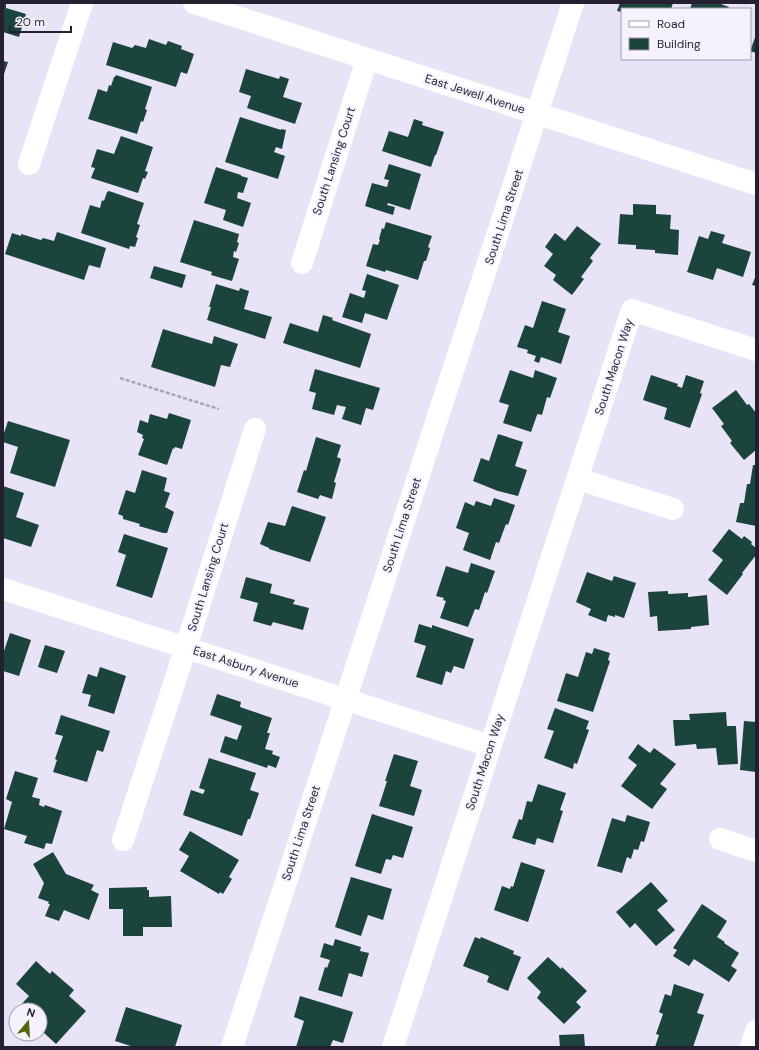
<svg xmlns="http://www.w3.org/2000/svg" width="759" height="1050" font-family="'DM Sans',sans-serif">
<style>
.building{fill:#1a443c}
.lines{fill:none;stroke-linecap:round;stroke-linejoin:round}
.path{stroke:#aba4b8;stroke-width:2.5;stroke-dasharray:4 2;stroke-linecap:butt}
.minor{stroke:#fff;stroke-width:22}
.labels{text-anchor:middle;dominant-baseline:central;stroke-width:4;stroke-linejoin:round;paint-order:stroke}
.street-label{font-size:12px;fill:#261f32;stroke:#f5f2fc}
</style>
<rect width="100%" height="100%" fill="#e9e3f7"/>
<path class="building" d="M3,3l3,1v4l20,6 -7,23 -16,-5z
M620,3h53l-2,6h-49v3l-5,-1z
M692,3h26l11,4 -1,2h-38z
M756,35v18l-6,-2z
M149,39l17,6 2,-4 14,5 -1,3 13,5 -7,20 -6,-2 -5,15 -70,-22 7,-23 19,6 3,-3 11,3z
M3,61l5,1 -5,15z
M246,69l33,10 1,-3 9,3 -6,18 19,6 -7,21 -48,-16 4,-12 -12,-4z
M116,75l36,12 -7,22 2,1 -4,12 -2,-1 -4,13 -49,-15 10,-30 9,3 2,-7 2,1 3,-9h1z
M240,117l41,13v-1l5,1 -4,19 -6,-2 -2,5 11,4 -7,23 -53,-17z
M414,119l9,3 -1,3 22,7 -8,23h-1l-4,12 -49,-16 7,-20 19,6z
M121,136l32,11 -8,24 3,1 -3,7 -2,-1 -5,15 -47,-15 4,-10 -4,-1 6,-18 17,5z
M389,164l32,10 -11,36 -22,-7 -1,2 8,2 -2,8 -28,-9 7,-23 15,4 2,-7 -5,-1z
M216,167l25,8v1l7,2 -5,15 -5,-1 -1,6 14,5 -8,24 -20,-7 3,-10 -22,-7z
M109,191l35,12 -7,21 3,1 -4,12 2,1 -3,9 -5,-1 -1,3 -48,-16 9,-28 10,3 2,-8 2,1 3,-9z
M633,204l23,1v9l15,1 -1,14 9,1 -1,25 -23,-2v-3l-19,-1v-4l-18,-1 2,-30 13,1z
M194,220l45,14 -2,8 2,1 -3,9 -2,-1 -1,6 6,2 -7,22 -21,-6 1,-3 -32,-10z
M386,222l46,14 -4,11 2,1 -4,13h-2l-6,19 -32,-10 -1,2 -19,-6 7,-22 5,1 2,-5 -1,-1 3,-11 2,1z
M577,226l24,18 -11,14 3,3 -12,16 3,2 -12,16 -19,-15 3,-5 -12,-9 9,-12 -8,-7 10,-14 10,8z
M711,231l14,4 -3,8 29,9 -8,25 -26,-9 -4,12 -26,-8 12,-36 9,3z
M57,232l49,16 -6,20 -11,-3 -5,15 -79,-26 7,-21 9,3v-2l20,6 2,-2 11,3z
M154,266l32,9 -4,13 -32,-10z
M367,274l32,11 -12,35 -22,-7 -3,10 -20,-6 8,-24 14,5 2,-7 -4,-1z
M756,275v11l-4,-1z
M216,284l23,7 1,-3 9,3 -5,18 28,8 -7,22 -58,-19 4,-13h-2z
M542,301l24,8 -8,23 12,4 -9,28 -20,-7 -2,6 -5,-2 2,-5 -9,-3 1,-3 -11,-3 8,-22 8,3z
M323,315l10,3 -1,2 39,14 -11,34 -77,-25 7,-20 28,9z
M163,329l49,15 2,-8 24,8 -8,23 -9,-2 -6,22 -64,-20z
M315,369l65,19 -7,22 -7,-2 -5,17 -19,-6 4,-12 -9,-2 -3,10 -22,-6 4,-16 -7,-2z
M510,370l23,8 2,-8 22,8 -7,20 -3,-1 -5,18 -4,-1 -1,1 -6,17 -28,-9 6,-18 -10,-3z
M651,375l27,9 -1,2 5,2 4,-13 18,6 -4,12 2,1 -12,34 -26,-9 3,-11 -24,-8z
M736,390l11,15 2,-1 7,9v37l-12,10 -14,-17 2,-2 -11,-15 3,-2 -12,-16z
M169,413l22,7 -9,29 -7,-2 -1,2 -1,-1 -6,17 -29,-10 6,-16 -2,-1 1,-3 -6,-3 3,-12 8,3 2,-9 17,5z
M8,421l62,19 -15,47 -45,-14 8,-26 -15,-5v-6z
M498,434l25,8 -8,24 12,4 -9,26 -20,-5 -25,-10 8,-23 8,3z
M316,437l25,8 -4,12 4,2 -7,23 2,1 -4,16 -12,-4 -2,4 -21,-7 7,-22 2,1z
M753,465h3v61l-20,-4 4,-19h4l3,-19h3z
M142,470l25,8 -3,13 6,2 -5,14 9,5 -7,21h-4l-24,-7 1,-2 -17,-5v-3l-5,-2 8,-24 9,3z
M3,486l21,7 -8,24 23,8 -8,22 -28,-9z
M494,498l21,7 -7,20 -2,-1 -7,19 -3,-1 -6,18 -27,-10 6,-17 -13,-5 9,-26 9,4 2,-5 15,5z
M292,506l34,11 -16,45 -41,-13v-1l-9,-4 8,-22 17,4z
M729,529l13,10 2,-3 8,6 -1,2 5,4v7l-14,18 1,1 -16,21 -19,-15 15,-20 -11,-9z
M124,534l44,14 -16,50 -36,-12 10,-31 -8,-3z
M471,563l24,8 -8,22 -2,-1 -6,18 -4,-1 -7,18 -28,-9 6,-17 -3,-1 1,-2 -8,-2 10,-30 22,7z
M587,572l25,9 2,-5 22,7 -12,35 -9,-3v2l-7,-2 -2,7 -18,-7 3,-6 -15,-7z
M246,577l26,7 -2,9 25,7 -2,4 16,4 -6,22 -30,-8 -2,4 -18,-5 5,-18 -18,-5z
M668,591v3l20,-1v4l19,-2 2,30 -18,2v2l-33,2 -1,-15 -7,1 -2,-25z
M419,624l13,4v-3l42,14 -10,30 -10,-3 -3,7 -5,-2 -4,14 -26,-8 10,-31 -12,-4z
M10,633l21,7 -12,36 -16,-5v-17z
M45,645l20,6 -8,22 -19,-6z
M594,648l16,5 -2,7 2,1 -17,51 -36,-11 9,-28 12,4 8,-25 6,2z
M100,667l26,9 -12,38 -26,-8 3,-11 -9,-2 6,-19 9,3z
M217,694l24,8 -1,5 32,11 -5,15h3l-5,16 8,2 -1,3 8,3 -4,11 -8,-3 -1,3 -47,-16 5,-16 12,4 5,-14 -32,-11z
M555,708l34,13 -3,8 3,1 -12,34 -3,-1 -1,6 -29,-11 10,-27 -7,-2z
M726,712l1,14h9l2,38 -20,1 -2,-17 -19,1 -1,-5 -21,2 -2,-26h17l-1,-6z
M61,715l49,16 -7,21 -6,-2 -10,32 -34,-10 4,-12 -2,-1 8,-23 -8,-2z
M744,721l12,1v50l-16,-2z
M638,744l12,9 4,-5 22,16 -16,20 7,5 -15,20 -31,-23 16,-21 -9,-7z
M394,754l24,7 -8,25 12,4 -8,26 -35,-10 8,-25h-2z
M209,758l47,15 -6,17 9,3 -9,26h-2l-6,17 -59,-21 8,-25 12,4 2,-4 -6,-2z
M15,771l23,7 -6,19 8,2 -1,6 5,2 1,-2 17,6 -10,33 -6,-1 -2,6 -20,-6 3,-7 -23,-7 8,-27 -6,-3z
M538,784l28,9 -6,17 3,1 -10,32 -16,-5 -2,7 -23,-7 7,-19 3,1 5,-19 5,1z
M372,814l41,13 -10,31 -10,-3 -2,5 -5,-1 -5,15 -26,-8z
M627,815l23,7 -6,20 -3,-1 -3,9 -4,-1 -3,10 -4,-2 -5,16 -25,-7 15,-48 13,4z
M190,831l49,29 -10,17 3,2 -9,15 -3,-2 -1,2 -39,-23 9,-15 -10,-6z
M53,852l13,22 28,11 -3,5 8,4 -10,26 -25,-10 -5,11 -14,-5 5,-12h-2l1,-2 -11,-4 6,-15 -11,-19z
M521,862l24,8 -17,52 -34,-12 8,-24 8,3 1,-3 2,1z
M351,877l41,12 -9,31 -15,-5 -7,21 -26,-9z
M651,882l17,19 -11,9 18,20 -19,16 -21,-23 -5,5 -14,-16z
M147,887v3h2v7l22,-1 1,31h-29v9h-20v-27h-14v-21z
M702,904l25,17 -10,16 8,5 -1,1 15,10 -8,13 6,4 -8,12 -35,-23 -5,7 -16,-10 4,-6 -4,-2z
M475,937l5,2 1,-2 33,14 -1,3 8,3 -13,34 -21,-9 2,-6 -26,-10z
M335,939l26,8 -1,4 9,2 -7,24 -13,-4 -7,24 -24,-7 7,-23 2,1 3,-8 -10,-3 4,-14 9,3z
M548,957l13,12 1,-2 25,24 -11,11 5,5 -17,17 -27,-26 4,-6 -14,-14z
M36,961l14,13 2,-3 22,19 -5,6 17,15 -30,33 -13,-12 -3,4 -2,-2h2v-24h-18l-3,-3 10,-11 -13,-12z
M674,984l30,10 -7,19 7,2 -11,32h-21l-4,-1v1h-13l4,-12 -3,-1 7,-20 -4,-2 6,-18 6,2z
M300,996l53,16 -10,31 -10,-3 -3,7 -4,-1v1h-30l8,-26 -10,-4z
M126,1007l56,18 -7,22h-41l-19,-6z
M584,1034l1,13h-25l-1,-12z"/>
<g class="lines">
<path class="path" d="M120,378l99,31"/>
<path class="minor" d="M194,3l562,181
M29,164l53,-161
M302,263l65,-204
M578,479l95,30
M3,589l487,157
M720,839l36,12
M123,840l63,-193 69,-218
M232,1047l341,-1044
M393,1047l239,-737 124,40
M751,1047l5,-16"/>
</g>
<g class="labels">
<g class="street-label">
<text transform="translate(475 94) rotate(18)">East Jewell Avenue</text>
<text transform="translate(334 161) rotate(-72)">South Lansing Court</text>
<text transform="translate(504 217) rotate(-72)">South Lima Street</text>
<text transform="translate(614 367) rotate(-72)">South Macon Way</text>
<text transform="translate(402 525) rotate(-72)">South Lima Street</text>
<text transform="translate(208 577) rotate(-73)">South Lansing Court</text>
<text transform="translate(246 667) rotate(18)">East Asbury Avenue</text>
<text transform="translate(485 762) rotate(-72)">South Macon Way</text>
<text transform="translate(301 833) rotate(-72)">South Lima Street</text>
</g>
</g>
<rect width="759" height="1050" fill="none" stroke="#261f32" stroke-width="8"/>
<rect x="621" y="8" width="130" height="52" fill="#f5f2fc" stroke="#a29eab"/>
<rect x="629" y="21" width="20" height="6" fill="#ffffff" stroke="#a29eab"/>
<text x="657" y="28" font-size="12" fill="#261f32">Road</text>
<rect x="629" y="38" width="20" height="12" fill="#1a443c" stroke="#a29eab"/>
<text x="657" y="48" font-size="12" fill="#261f32">Building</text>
<g transform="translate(28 1022) rotate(18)"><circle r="19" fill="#f5f2fc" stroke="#a29eab"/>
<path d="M0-3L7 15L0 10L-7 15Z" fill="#556409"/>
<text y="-6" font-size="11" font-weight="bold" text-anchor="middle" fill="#261f32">N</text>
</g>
<path d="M10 26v6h61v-6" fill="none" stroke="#261f32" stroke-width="2"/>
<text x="16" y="26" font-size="12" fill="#261f32" stroke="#f5f2fc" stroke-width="3" paint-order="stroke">20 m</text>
</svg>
